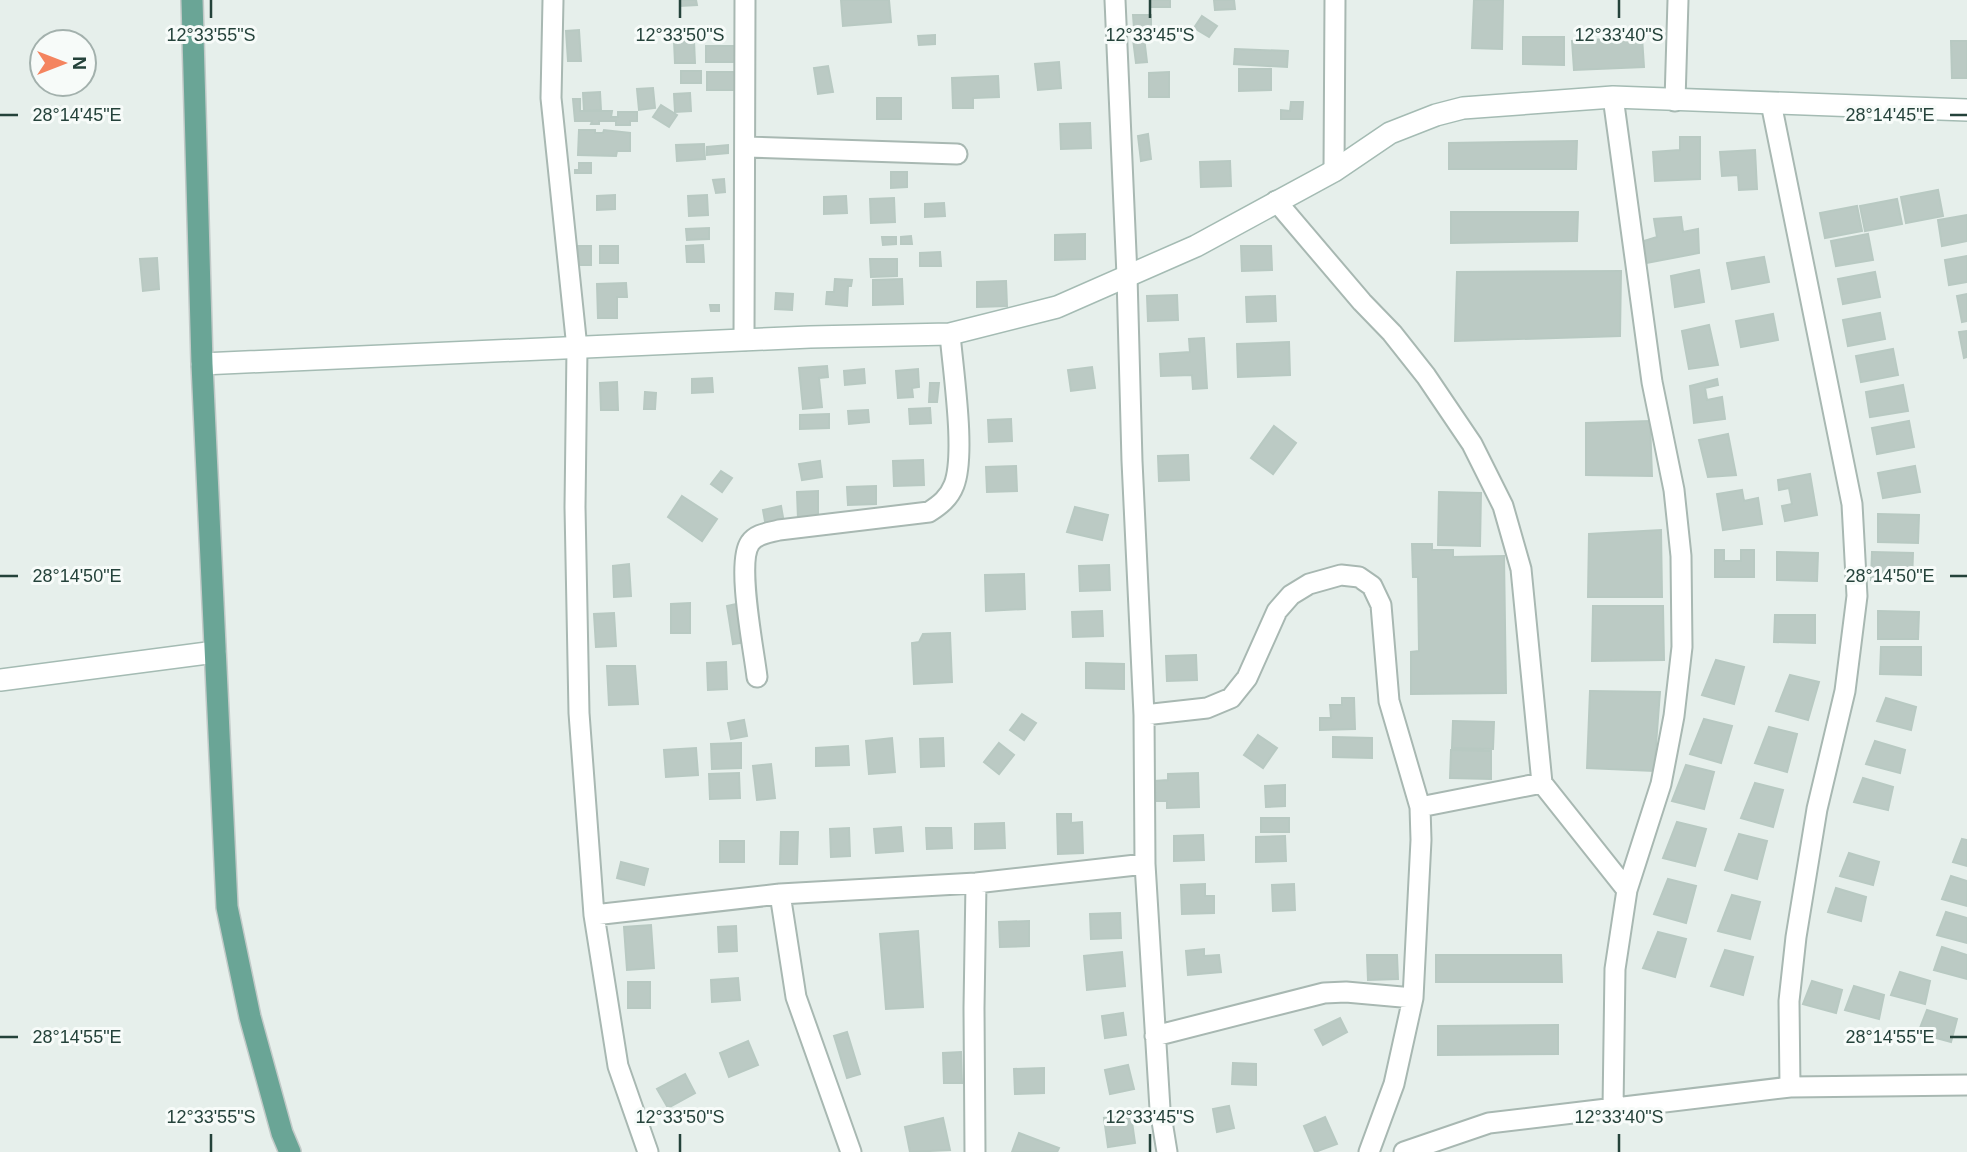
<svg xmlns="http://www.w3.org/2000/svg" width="1967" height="1152" font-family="Helvetica,sans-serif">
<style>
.building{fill:#bbcac4;stroke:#b8c9c2;stroke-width:2}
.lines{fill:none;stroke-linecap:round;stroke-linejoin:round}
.street-casing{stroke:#a8b8b2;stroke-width:23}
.secondary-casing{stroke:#a4bbb3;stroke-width:24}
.primary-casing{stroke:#c2cac8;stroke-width:24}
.street{stroke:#fff;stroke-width:19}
.secondary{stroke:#fff;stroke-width:21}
.primary{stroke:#6aa596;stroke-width:21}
.ticks{fill:none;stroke:#24423a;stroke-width:2.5}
.ticks-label{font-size:18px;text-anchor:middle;fill:#24423a;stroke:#f7fbf9;stroke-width:6;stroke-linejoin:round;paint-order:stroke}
</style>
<rect width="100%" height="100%" fill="#e6efeb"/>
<path class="building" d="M680,0h16l1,5 -17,1z
M841,0h48l2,22 -48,4z
M1150,0h20v7h-20z
M1214,0h20l1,9 -20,1z
M1474,0h29l-1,49 -30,-1z
M1133,15h18v13h-17z
M1202,16l15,10 -8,11 -15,-9z
M579,30l2,31h-13l-2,-30z
M935,35v9l-16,1 -1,-9z
M1144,37l3,25 -11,1 -3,-24z
M1523,37h41v28l-41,-1z
M1642,37l2,30 -70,3 -2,-29z
M674,41h20l1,22h-20z
M1951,41h16v37h-15z
M706,46h29v16h-29z
M1235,49l53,2 -1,16 -53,-3z
M1059,62l2,26 -23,2 -3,-26z
M828,66l5,26 -15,2 -4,-26z
M1239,69h32v21l-32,1z
M681,71h20v12h-20z
M707,72h28v18h-28z
M1169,72v25h-20v-24z
M998,76l1,21 -26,1v10h-20l-1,-30z
M653,88l2,20 -16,2 -2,-21z
M600,92l1,18 -17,1 -1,-18z
M690,93l1,18 -16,1 -1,-18z
M877,98h24v21h-24z
M573,99h7v12h32l-1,6h7v-5h19v9h-7v4h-14v-4h-17v3h-8l1,-3h-17z
M1291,102h12l-1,17h-21v-9l9,1z
M661,105l16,10 -8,12 -16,-10z
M1090,123l1,25 -30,1 -1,-25z
M579,130h16v3h8l1,-3 26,3v18h-13l-1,5 -38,-1z
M1148,134l3,25 -10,2 -3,-25z
M1680,137h20v42l-45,2 -2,-29 27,-2z
M1577,141l-1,28h-127v-26z
M704,144l1,15 -28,2 -1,-16z
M728,145v8l-21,2v-8z
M1755,150l2,39 -18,1 -1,-15 -16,1 -2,-24z
M1230,161l1,25 -30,1 -1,-25z
M579,163h12v10h-16v-3h4z
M891,172h16v15l-16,1z
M724,179l1,13 -9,1 -3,-13z
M1938,190l5,26 -37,7 -5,-26z
M615,195v14l-18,1v-14z
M707,195l1,20 -19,1 -1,-20z
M846,196l1,17 -23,1v-17z
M894,198l1,24 -24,1 -1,-24z
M1897,199l5,25 -37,7 -5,-25z
M944,203l1,13 -20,1v-13z
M1857,206l5,25 -37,7 -5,-25z
M1451,212h127l-1,29 -126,2z
M1967,215v26l-25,5 -4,-26z
M1681,217l2,15 15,-3 1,24 -53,10 -5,-21 16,-5 -3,-18z
M709,228v11l-22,1 -1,-11z
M1085,234v25l-30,1v-25z
M1868,234l5,26 -37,6 -5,-25z
M911,236l1,8h-11v-7z
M882,237h14v7l-13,1z
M703,245l1,17h-17l-1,-16z
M578,246h13v19h-12z
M600,246h18v17h-18z
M1241,246h30l1,24 -30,1z
M940,252l1,14h-21v-13z
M1967,256v26l-18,3 -4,-25z
M1764,257l5,25 -37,7 -5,-26z
M157,258l2,31 -16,2 -3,-32z
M870,259h27v17l-26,1z
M1699,270l5,32 -29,5 -4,-31z
M1621,271l-1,65 -165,5 2,-69z
M1875,272l5,25 -37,7 -5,-25z
M835,279l17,1 -1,6h-3l-1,20 -21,-2 1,-12h7z
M902,279l1,25 -30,1v-25z
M1006,281l1,25 -30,1v-25z
M626,283l1,14h-10v21h-19l-1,-34z
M776,293l17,1 -1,16 -17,-1z
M1967,294v27l-5,1 -5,-26z
M1177,295l1,25 -30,1 -1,-25z
M1275,296l1,25 -29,1 -1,-25z
M710,305h9v6h-8z
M1880,313l5,26 -37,7 -5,-26z
M1773,314l5,26 -37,7 -5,-26z
M1709,325l9,40 -29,4 -7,-38z
M1967,331v26l-3,1 -5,-26z
M1204,338l3,50 -14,1 -1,-14 -31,1 -1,-22 30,-2 -1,-13z
M1289,342l1,33 -52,2 -1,-33z
M1893,349l5,26 -37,7 -5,-26z
M827,366l1,11 -9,1 3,29 -19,2 -4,-41z
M1092,367l3,21 -24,3 -3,-21z
M864,369l1,14 -20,2 -1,-14z
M918,369l1,18 -7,1 1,9 -15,1 -2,-27z
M712,378l1,14 -21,1v-14z
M1717,379l1,6 -13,3 2,12 15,-3 3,22 -31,4 -4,-37z
M617,382l1,28h-17l-1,-27z
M930,383h9l-2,19h-8z
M1903,385l5,26 -38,6 -4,-25z
M645,392l11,1 -1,16h-11z
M930,408l1,15 -21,1 -1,-15z
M868,410l1,12 -20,2 -1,-13z
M829,414v14l-29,1v-14z
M1011,419l1,22 -23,1 -1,-22z
M1650,421l2,55 -66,-1v-52z
M1909,421l5,26 -37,7 -5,-26z
M1274,426l22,17 -23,31 -22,-16z
M1728,434l8,41 -28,2 -9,-37z
M1188,455l1,25 -30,1 -1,-25z
M923,460l1,25 -30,1 -1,-25z
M820,461l2,16 -20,3 -3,-16z
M1016,466l1,25 -30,1 -1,-25z
M1915,466l5,26 -37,6 -5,-25z
M721,471l11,7 -10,14 -11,-8z
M1810,474l7,41 -32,6 -3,-15 10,-2 -3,-16 -10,2 -1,-10z
M876,486v18l-28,1 -1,-18z
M1742,490l2,11 14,-3 4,26 -39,6 -6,-36z
M818,491v28h-20l-1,-27z
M1439,492l42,1 -1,53 -42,-1z
M682,496l35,23 -15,22 -34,-24z
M781,506l3,17 -18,4 -3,-17z
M1075,507l33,8 -6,25 -35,-8z
M1878,514l41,1 -1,28 -40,-1z
M1661,530l1,67h-74l1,-63z
M1412,544h20v6h21v7l51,-1 2,137 -95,1v-42l8,-1 -1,-74h-5z
M1715,550h9v11h17v-11h13v27h-39z
M1777,552l41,1 -1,28 -40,-1z
M1872,552l41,1 -1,28 -41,-1z
M629,564l2,32 -17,1 -1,-31z
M1109,565l1,25 -30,1 -1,-25z
M1024,574l1,35 -39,2 -1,-36z
M690,603v30h-19v-29z
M741,603l6,39 -14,2 -6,-38z
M1593,606h70l1,54 -72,1z
M1102,611l1,25 -30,1 -1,-25z
M1878,611l41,1 -1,27h-40z
M614,613l2,33 -20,1 -2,-33z
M1775,615h40v28l-41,-1z
M950,633l2,49 -38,2 -2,-41 7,-1 4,-8z
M1881,647h40v28l-41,-1z
M1196,655l1,25 -30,1 -1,-25z
M1716,660l28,7 -10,37 -32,-9z
M726,662l1,27 -19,1 -1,-27z
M1086,663l38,1v25l-38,-1z
M607,666h28l3,38 -29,1z
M1790,675l29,7 -11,38 -32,-9z
M1590,691l70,1 -6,79 -67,-3z
M1342,698h12l1,31 -35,1v-12h11l-1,-13h12z
M1886,698l30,9 -5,23 -34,-9z
M1022,714l14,9 -12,17 -14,-10z
M1704,719l28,7 -11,37 -31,-9z
M744,720l3,16 -16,3 -3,-16z
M1453,721l41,1 -1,27 -41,-1z
M1769,727l28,7 -10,38 -32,-9z
M1258,735l19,13 -14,20 -19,-13z
M1333,737l39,1v20l-39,-1z
M892,738l3,34 -26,2 -3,-33z
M943,738l1,28 -23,1 -1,-28z
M1875,741l30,9 -5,23 -34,-9z
M741,743v25l-29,1 -1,-25z
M999,743l15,12 -15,19 -15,-12z
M848,746l1,19 -33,1v-18z
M696,748l2,27 -32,2 -2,-27z
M1451,750l40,1v28l-41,-1z
M771,764l4,34 -18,2 -4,-34z
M1686,765l28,7 -10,37 -32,-8z
M739,773l1,25 -30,1 -1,-25z
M1198,773l1,34 -32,1v-7h-11l-1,-20 13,-1v-6z
M1863,778l30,9 -5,23 -34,-8z
M1755,783l28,7 -10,37 -32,-9z
M1285,785v21l-19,1 -1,-21z
M1057,814h14v9l11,-1 1,31 -25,1z
M1261,818h28v14h-28z
M1677,822l29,7 -11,37 -32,-8z
M1004,823l1,25 -30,1v-25z
M901,827l2,24 -27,2 -2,-24z
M849,828l1,28 -19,1 -1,-28z
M926,828h25l1,20 -25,1z
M781,832h17l-1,32h-17z
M1739,834l28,7 -10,38 -32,-9z
M1203,835l1,25 -30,1v-25z
M1285,836l1,25 -30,1v-25z
M1962,839l5,1v26l-14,-4z
M720,841h24v21h-24z
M1849,853l30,9 -6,23 -33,-9z
M621,862l27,7 -4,16 -27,-7z
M1951,876l16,5v25l-25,-7z
M1668,879l28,7 -10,37 -32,-9z
M1205,884v12h9v17l-32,1 -1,-29z
M1294,884l1,26 -22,1 -1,-26z
M1836,888l30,9 -5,24 -33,-9z
M1732,895l28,7 -10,37 -32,-8z
M1946,912l21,6v25l-30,-8z
M1120,913l1,25 -30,1 -1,-25z
M1029,921v25l-29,1 -1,-25z
M651,925l3,43 -27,2 -3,-43z
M736,926l1,25 -18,1 -1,-25z
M918,931l5,76 -37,2 -6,-75z
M1658,932l28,7 -11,38 -32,-9z
M1942,947l25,8v24l-33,-9z
M1204,949v7l15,-1 2,17 -33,3 -2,-24z
M1725,950l28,7 -10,38 -32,-9z
M1122,952l3,34 -38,4 -3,-34z
M1367,955h30l1,24 -30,1z
M1436,955h125l1,27h-126z
M1900,972l30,9 -5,23 -34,-9z
M738,978l2,22 -28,2 -1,-22z
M1812,981l30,9 -6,23 -33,-9z
M628,982h22v26h-22z
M1854,986l30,9 -5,24 -34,-9z
M1927,1010l30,9 -6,23 -33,-9z
M1123,1013l3,22 -21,3 -3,-22z
M1340,1018l7,14 -24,13 -8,-15z
M1558,1025v29l-120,1v-29z
M847,1032l13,42 -13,4 -13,-42z
M748,1041l10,24 -29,12 -9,-24z
M961,1052l1,31h-18l-1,-30z
M1233,1063l23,1v21l-24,-1z
M1128,1065l6,24 -24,5 -5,-24z
M1044,1068v25l-29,1 -1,-25z
M685,1074l10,19 -27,15 -11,-19z
M1229,1106l5,22 -17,4 -4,-23z
M1131,1115l4,28 -27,4 -4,-29z
M1325,1117l12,27 -22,8 -11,-26z
M943,1118l7,32 -40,2 -5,-25z
M1019,1133l40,15 -2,4h-45z"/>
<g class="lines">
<g class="street-casing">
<path id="street" d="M553,0l-2,98 26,250 -2,159 4,206 15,202 186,-21 196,-11 169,-19
M1115,0l12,276 5,185 12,254 1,149 15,245 7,43
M1613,97l39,285 22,108 7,66 1,91 -8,69 -13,68 -34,106 -12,79 -2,140
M1675,101l3,-101
M1771,103l81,401 5,92 -12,95 -28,118 -21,128 -7,64 1,86
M746,147l211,7
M1334,171l1,-171
M1276,201l86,101 30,31 34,43 46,68 31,62 18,63 21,214 85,107
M744,340l1,-340
M757,677c-3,-27 -21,-114 -7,-134 6,-9 18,-10 29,-13l150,-18c11,-7 20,-14 25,-27 12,-31 -1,-114 -4,-151
M1144,715l63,-7 24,-10 16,-20 30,-67 14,-16 18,-11 32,-9 18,2 13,9 9,19 8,96 31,106 1,33 -8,158 -19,86 -25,68
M1420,807l122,-24
M780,894l16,103 55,155
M594,915l24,151 30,86
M1155,1036l169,-43 22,-1 67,6
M975,1152l-1,-144 2,-125
M1404,1152l85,-29 301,-36 177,-2"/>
</g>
<g class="secondary-casing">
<path id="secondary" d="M202,364l608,-27 140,-3 107,-27 139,-61 138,-75 56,-38 46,-18 27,-7 150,-11 354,13
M0,680l215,-28"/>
</g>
<g class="primary-casing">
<path id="primary" d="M192,0l10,364 25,543 23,110 32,116 8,19"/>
</g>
<use href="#street" class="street"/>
<use href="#secondary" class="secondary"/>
<use href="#primary" class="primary"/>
</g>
<path class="ticks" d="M211,0v18M680,0v18M1150,0v18M1619,0v18M0,115h18M1950,115h17M0,576h18M1950,576h17M0,1037h18M1950,1037h17M211,1134v18M680,1134v18M1150,1134v18M1619,1134v18"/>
<g class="ticks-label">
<text x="211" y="41">12°33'55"S</text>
<text x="680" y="41">12°33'50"S</text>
<text x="1150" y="41">12°33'45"S</text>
<text x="1619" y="41">12°33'40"S</text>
<text x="1890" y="121">28°14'45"E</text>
<text x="77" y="121">28°14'45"E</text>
<text x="1890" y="582">28°14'50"E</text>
<text x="77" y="582">28°14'50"E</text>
<text x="1890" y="1043">28°14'55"E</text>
<text x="77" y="1043">28°14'55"E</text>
<text x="211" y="1123">12°33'55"S</text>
<text x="680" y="1123">12°33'50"S</text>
<text x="1150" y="1123">12°33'45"S</text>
<text x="1619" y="1123">12°33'40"S</text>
</g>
<g transform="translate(63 63) rotate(90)"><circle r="33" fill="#f7fbf9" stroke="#a3b1ad" stroke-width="2"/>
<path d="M0-5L12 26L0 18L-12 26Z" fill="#f4845f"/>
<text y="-10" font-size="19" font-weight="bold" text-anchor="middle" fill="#24423a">N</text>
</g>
</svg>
